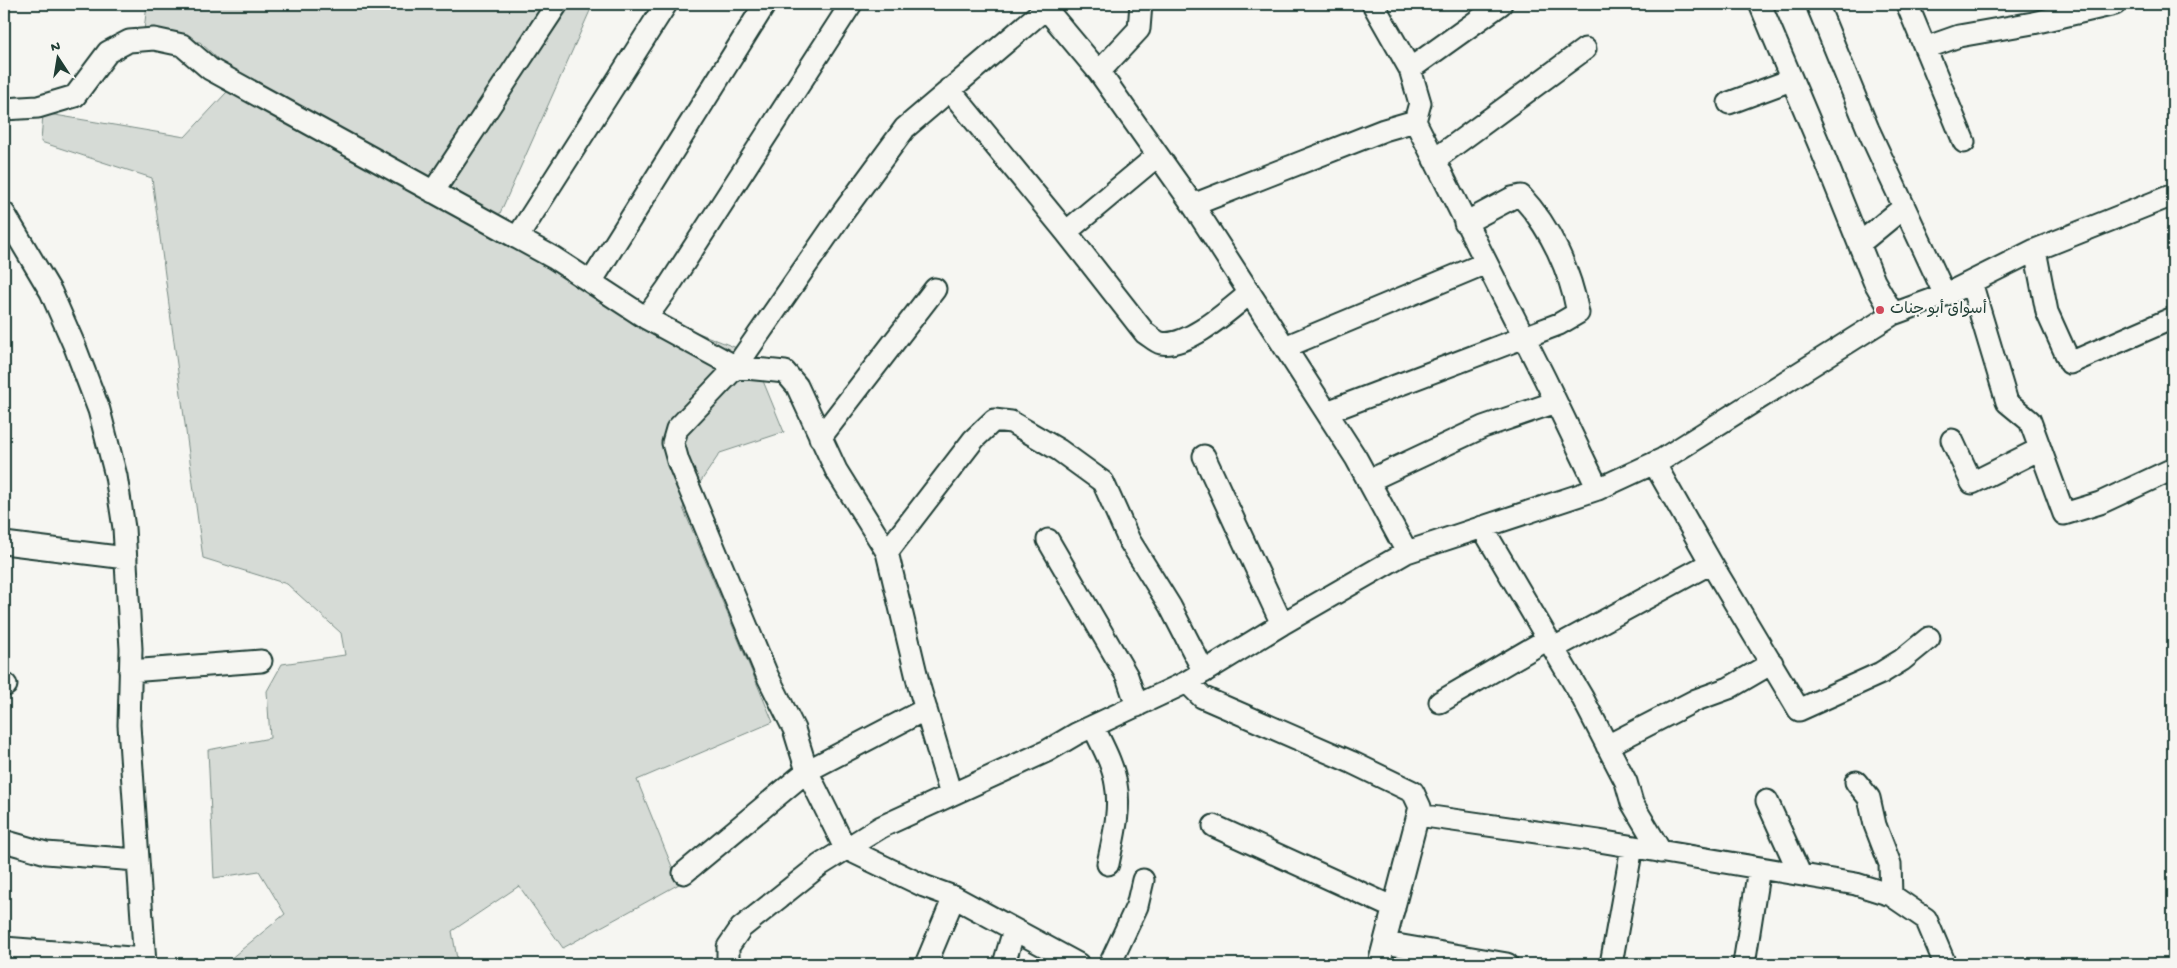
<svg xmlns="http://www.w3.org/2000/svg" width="2177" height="968" font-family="'Gochi Hand','Playpen Sans Arabic',sans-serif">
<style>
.green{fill:#d6dbd6;stroke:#7a8c85}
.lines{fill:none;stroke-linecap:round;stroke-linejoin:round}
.minor-casing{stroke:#1f3d34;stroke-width:25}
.minor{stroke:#f6f6f2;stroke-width:21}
.poi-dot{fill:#d1495b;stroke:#f6f6f2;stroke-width:2}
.labels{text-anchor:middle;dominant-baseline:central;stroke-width:4.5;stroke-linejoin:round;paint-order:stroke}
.poi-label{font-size:16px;fill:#1f3d34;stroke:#f6f6f2;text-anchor:start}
</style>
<rect width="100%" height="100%" fill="#f6f6f2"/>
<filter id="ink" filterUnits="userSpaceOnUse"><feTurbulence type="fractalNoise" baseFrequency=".02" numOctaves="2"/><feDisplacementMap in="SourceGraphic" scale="10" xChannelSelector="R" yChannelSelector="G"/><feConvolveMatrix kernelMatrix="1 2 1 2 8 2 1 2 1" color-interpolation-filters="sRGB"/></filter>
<g filter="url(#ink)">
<path class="green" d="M147,4h446l-100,225 109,66 150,59 32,78 -64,21 -37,55 90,214 -136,58 42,104 -116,64 -44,-62 -67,45 6,33h-234l61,-50 -26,-43 -45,7 -6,-128 62,-12 -3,-47 15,-27 63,-9 -4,-22 -54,-49 -84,-26 -51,-380 -111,-36 2,-29 142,24 54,-58 -39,-37 -57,-2z"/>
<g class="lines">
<g class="minor-casing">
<path id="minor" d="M851,4l-184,285 -21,29 90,49 49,5 12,14 39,84 51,82 32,134 32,109
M1042,4l57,68 94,133 163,253 51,94
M1373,4l37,65 10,34 -5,18 130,258 53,110
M1760,4l59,140 55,137 19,33
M1817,4l51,125 77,166
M1907,4l57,138
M1046,8l-141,120 -61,83 -108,156 -59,62 -4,14 5,18 89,214 27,54 13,42 38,77 79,38 30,11 124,67
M1925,48l34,-12 74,-13 82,-19
M1410,69l91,-65
M1099,72l40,-43 2,-25
M949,89l117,143 79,101c5,3 11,9 16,10 27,5 69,-34 89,-50
M1729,103l62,-23
M4,109l34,-2 37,-11 33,-44 21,-11 25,-2 28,6 28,24 344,189 92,60
M1434,160l151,-111
M433,192l124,-188
M1193,205l191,-75 31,-9
M4,213l47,79 24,55 24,63 17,66 8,52 7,121 -2,76 16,239
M1066,232l91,-76
M517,238l149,-234
M1859,244l45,-37
M2035,250l12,62 23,51 103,-45
M591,282l174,-278
M1971,282l36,120 23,19 34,93 36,-11 73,-34
M1285,347l201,-84
M1327,412l232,-88 19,-11c-8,-42 -27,-85 -57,-117l-9,2 -47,25
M820,438l115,-149
M1952,440l20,43 68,-34
M1204,456l78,168
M1654,463l57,100 88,147 82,-37 21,-13 27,-22
M1368,481l115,-54 73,-25
M1482,527l100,170 44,85 6,21 29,49
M1048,540l79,136 10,30
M4,543l122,15
M887,552l87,-113 20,-19 17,2 48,28 44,32 26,58 41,66 34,66
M1554,648l157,-85
M130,671l131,-10
M1187,682l15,15 149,65 62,30 7,15 -41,157
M4,685h2
M1440,702l108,-63
M1093,726c9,19 20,38 23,58 5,26 -3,55 -8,80
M1607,746l89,-46 33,-12 43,-25
M1856,782l13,16 6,27 15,39 1,31
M1767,801l33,73
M1418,815l181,26 257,43 35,11 35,24 19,45
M1214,826l180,82
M4,841l42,12 91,7
M684,873l123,-102 119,-62
M1385,943l122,21
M4,948l140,11
M728,964v-17l13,-19 79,-63 61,-38 166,-76 29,-17 111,-52 95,-58 125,-72 191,-63 65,-30 230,-145 52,-19 90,-45 138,-55
M926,964l28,-67
M1004,964l10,-34
M1110,964l27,-58 6,-26
M1611,964l21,-117
M1744,964l15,-96"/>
</g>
<use href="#minor" class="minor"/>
</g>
</g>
<circle class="poi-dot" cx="1880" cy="310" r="5"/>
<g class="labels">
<g class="poi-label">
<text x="1890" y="310">أسواق أبو جنات</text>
</g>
</g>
<rect width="2177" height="968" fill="none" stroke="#f6f6f2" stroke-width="20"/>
<rect x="10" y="10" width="2157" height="948" fill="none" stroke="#1f3d34" stroke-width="2" filter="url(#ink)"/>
<g transform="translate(58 58) rotate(348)" stroke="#f6f6f2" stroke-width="4" paint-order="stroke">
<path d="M0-4L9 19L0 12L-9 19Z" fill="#1f3d34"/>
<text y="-8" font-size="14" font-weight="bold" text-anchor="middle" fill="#1f3d34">N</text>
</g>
</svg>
